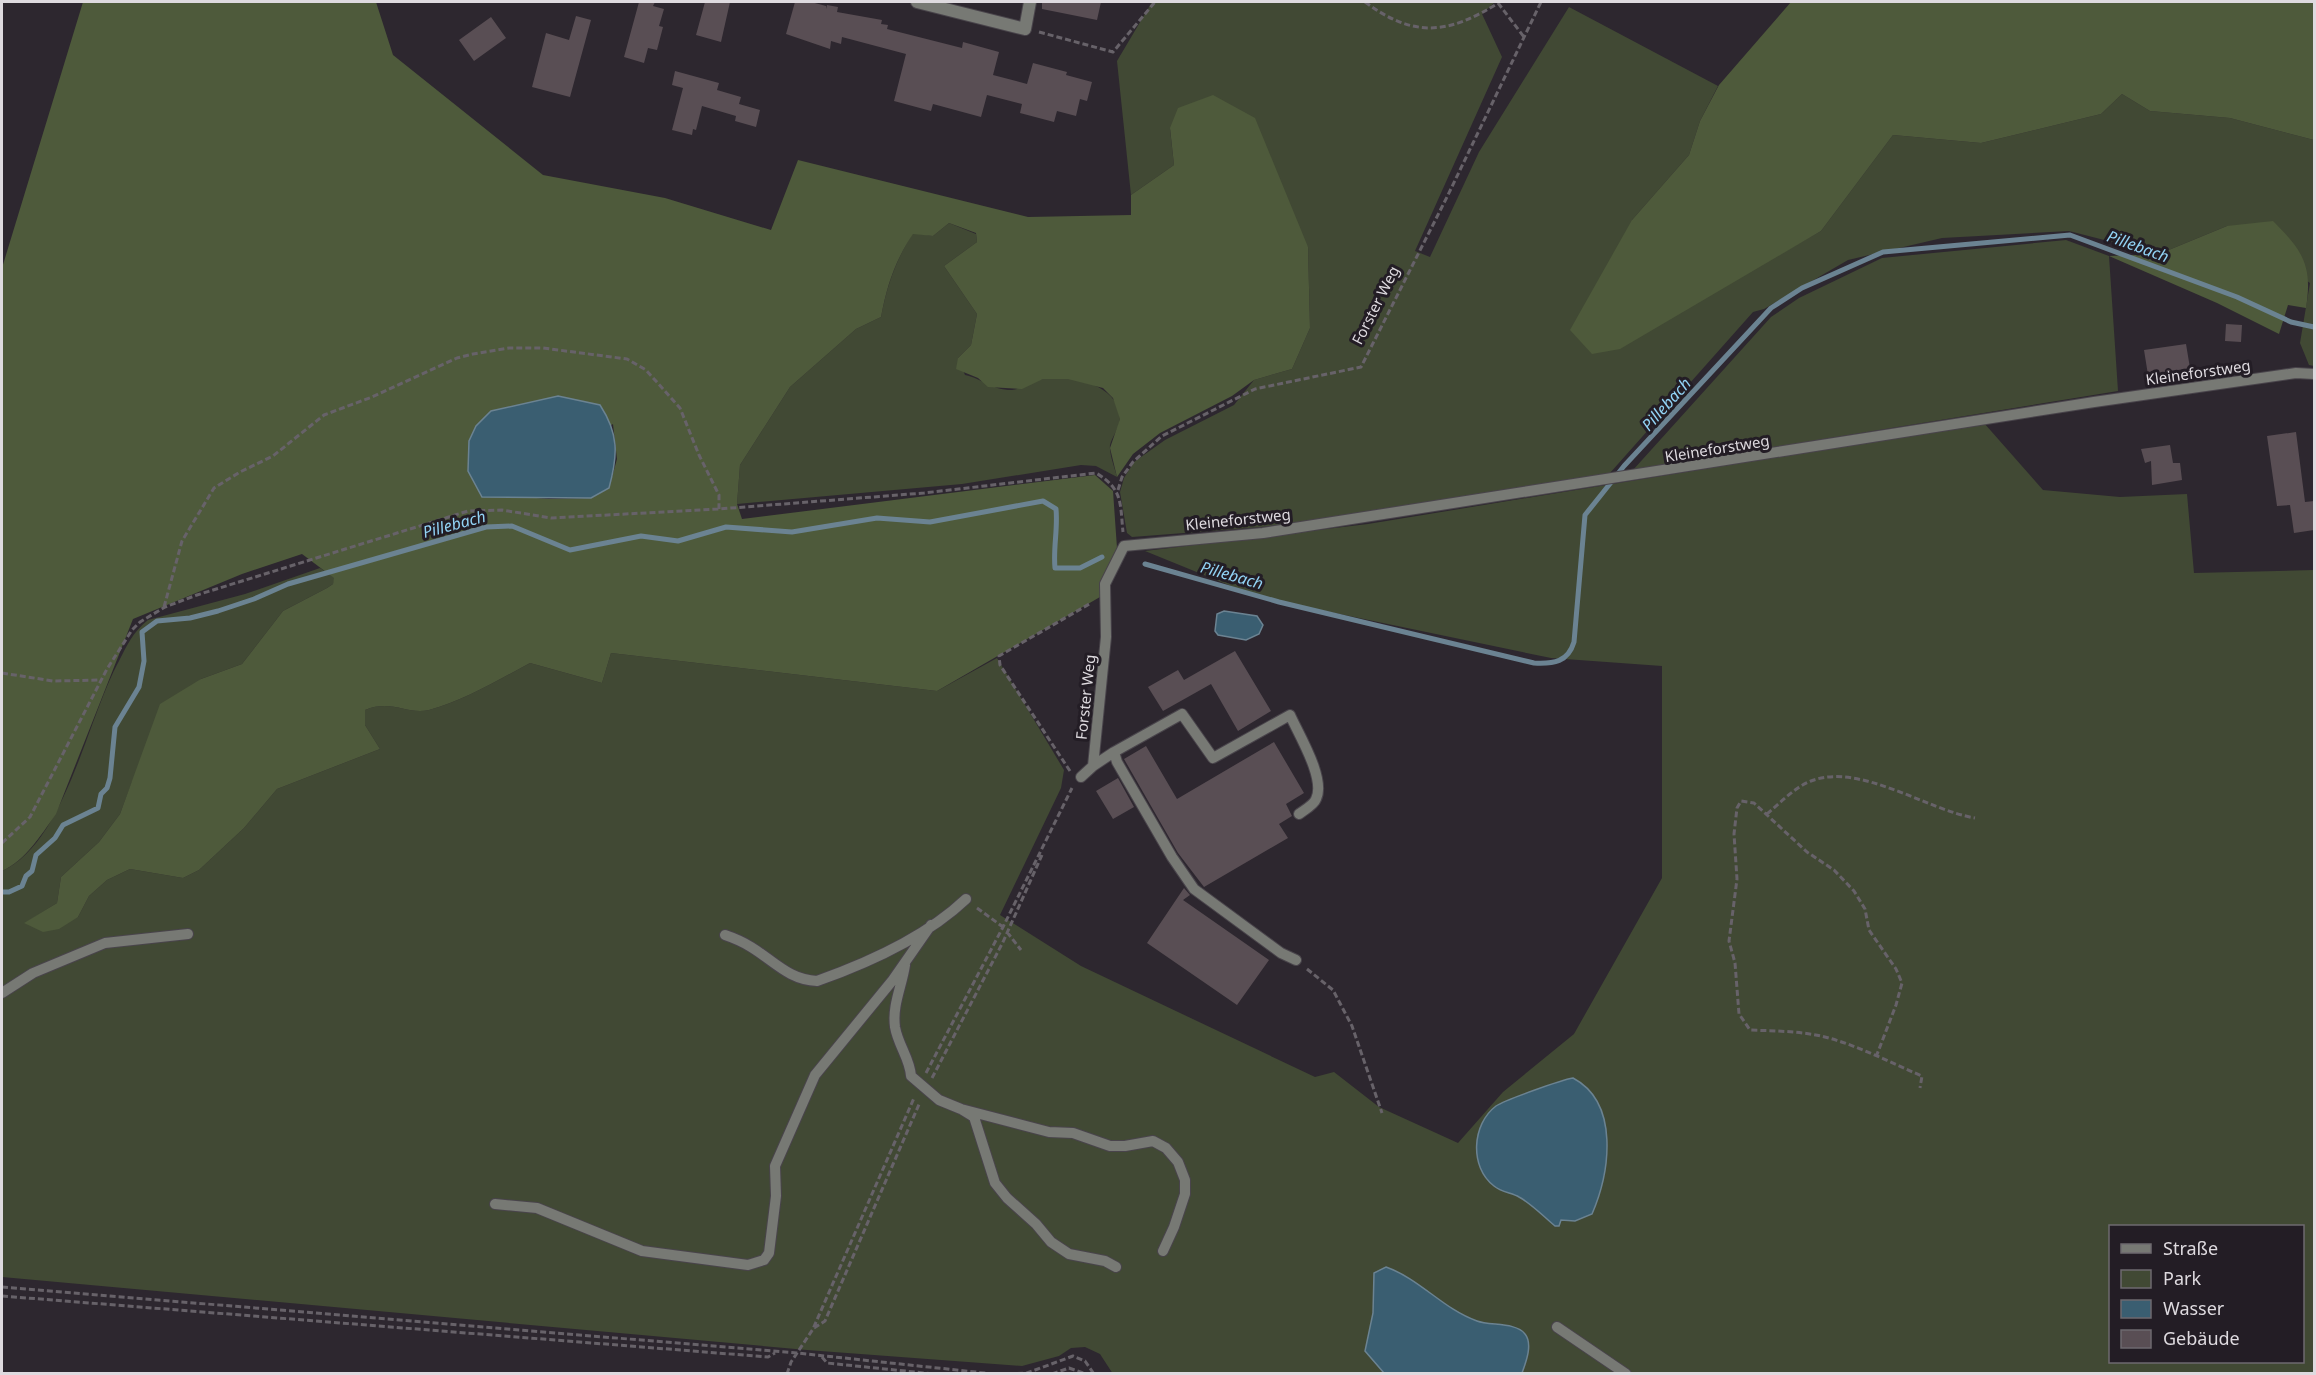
<svg xmlns="http://www.w3.org/2000/svg" width="2316" height="1375" font-family="'Noto Sans',sans-serif">
<style>
.green{fill:#414934;fill-rule:evenodd}
.forest{fill:#4e5a3b;fill-rule:evenodd}
.water{fill:#3a5e71;stroke:#6b8392;stroke-width:1.5}
.lines{fill:none;stroke-linecap:round;stroke-linejoin:round}
.stream{stroke:#6b8392;stroke-width:5}
.building{fill:#594e54}
.service-casing{stroke:#49444b;stroke-width:12}
.minor-casing{stroke:#49444b;stroke-width:14}
.path{stroke:#676269;stroke-width:3;stroke-dasharray:6 3;stroke-linecap:butt}
.service{stroke:#777974;stroke-width:10}
.minor{stroke:#777974;stroke-width:12}
.labels{text-anchor:middle;dominant-baseline:central;stroke-width:6;stroke-linejoin:round;paint-order:stroke}
.street-label{font-size:15px;fill:#dedadf;stroke:#231d25}
.water-label{font-size:16px;font-style:italic;fill:#92d3f5;stroke:#231d25}
</style>
<rect width="100%" height="100%" fill="#2d272f"/>
<path class="green" d="M1152,2h343l-13,12 20,43 -87,194 15,6 49,-105 90,-145 149,79 -18,35 -11,34 -57,65 127,46 62,-35 72,-96 88,8 120,-29 21,-20 28,17 80,7 84,22v226l-5,-1 -9,-22 10,-60 -83,-57 -68,28 -90,-23 -127,7 -94,22 -84,49 -11,3 -143,161 -185,32 -163,22 -130,10 -5,-4 -7,-41 4,-14 10,-16 31,-22 69,-35 20,-25 38,-11 18,-41 -2,-81 -138,-118 4,36 -43,30 -14,-134z
M949,223l27,11 1,8 -33,24 33,48 -6,31 -13,13 7,17c18,4 26,15 47,15 10,-1 20,-9 31,-11 26,-5 77,5 77,40 -1,9 -8,18 -10,26 -1,9 5,23 7,32l-21,-11 -15,-1 -119,19 -225,20 3,-39 50,-78 66,-58 25,-12c6,-32 15,-57 32,-84l20,3z
M2066,240l43,16 9,135 -485,79 138,-153 28,-19 83,-40z
M1984,423l59,67 77,7 67,-3 7,79 120,-3v803l-1201,1 -13,-20 -15,-7 -14,1 -12,8 -37,10 -215,-16 -805,-73v-406c63,-28 85,-152 117,-210 8,-16 14,-29 29,-41l97,-26 75,-26 15,10 -2,6 -6,4 -44,23 -41,53 -41,15 -69,103 -12,32 -21,28 -38,35 -4,26 -32,20 53,-6 11,-21 18,-16 23,-11 53,9 16,-8 45,-42 33,-39 103,-40 -15,-24v-15c27,-11 42,5 64,0 36,-10 69,-30 101,-47l72,20 9,-30 326,38 60,-33 67,112 -3,18 -61,127 81,51 234,111 19,-5 45,35 79,36 45,-51 71,-58 88,-156v-212l-111,-8 -293,-61 -113,-46 223,-27zM2110,1226h192v136h-192z"/>
<path class="forest" d="M83,2h293l17,53 150,120 122,23 106,32 27,-70 230,57 103,-2v-20l43,-30 -4,-37 8,-20 35,-13 42,23 53,129 2,81 -18,41 -38,11 -22,16 -72,37 -27,21 -16,23 -7,-29 10,-29 -7,-21 -10,-10 -35,-9h-25l-21,10 -34,-2 -10,-9 -22,-9 2,-11 13,-13 6,-31 -33,-48 33,-24 -1,-9 -27,-10 -16,13 -20,-2c-18,27 -26,51 -32,83l-25,12 -66,58 -50,78 -3,39 5,15 353,-44 18,16 4,57 -17,49 -163,94 -326,-38 -9,30 -72,-20c-32,17 -65,37 -101,47 -22,5 -37,-11 -64,0v15l15,24 -103,40 -33,39 -45,42 -16,8 -53,-9 -23,11 -18,16 -11,21 -19,12 -16,3 -19,-9 33,-20 4,-26 38,-35 21,-28 40,-110 41,-25 41,-15 41,-53 44,-23 6,-4 1,-6 -32,-24 -60,20 -109,45 -77,195c-15,21 -30,46 -54,57v-603zM613,424l4,35 -8,29 -18,10 -42,1 -50,-4z
M1791,2h523v138l-84,-22 -80,-7 -28,-17 -21,20 -120,29 -88,-8 -72,96 -201,118 -28,5 -22,-24 62,-110 57,-65 11,-34 19,-36z
M2273,221c29,29 40,44 33,87l-18,-3 -9,29 -62,-31 -108,-47 50,-2 68,-28z"/>
<path class="water" d="M558,396l42,9c19,29 18,50 9,83l-18,10 -109,-1 -14,-26 1,-30 7,-15 15,-15z
M1224,611l33,5 6,9 -4,9 -13,6 -28,-5 -3,-4 2,-17z
M1573,1078c47,25 37,94 19,136l-17,7 -14,-1 -2,6h-4c-11,-9 -23,-22 -36,-29 -7,-4 -18,-5 -25,-11 -25,-19 -22,-62 2,-80 9,-6 65,-26 77,-28z
M1386,1267c34,12 57,42 91,54 13,5 39,1 48,13 8,10 1,28 -3,39h-138l-19,-22 8,-38 1,-40z"/>
<g class="lines">
<path class="stream" d="M1145,564l134,38 255,61c20,1 34,-1 40,-21l11,-127 16,-20 23,-29 147,-158 31,-20 81,-36 187,-17 167,62 54,25 23,5
M2,892h7l13,-6 4,-10 6,-5 4,-16 19,-17 8,-13 35,-17 3,-14 6,-6 3,-10 5,-51 24,-40 5,-26 -2,-29 15,-11 33,-3 28,-7 36,-12 34,-15 198,-57 26,-1 58,24 71,-14 37,5 48,-14 66,5 85,-14 53,4 113,-21 13,8c2,20 -3,39 -1,59h25l22,-11"/>
</g>
<path class="building" d="M639,2h16l-2,4 11,3 -5,17 4,1 -6,23 -9,-2 -4,15 -20,-6z
M705,2h25l-9,40 -25,-7z
M795,2h16l15,4v3l1,-4 11,2 -1,5 45,8 -1,4 7,1 -1,4 75,19 1,-6 36,10 -6,23 34,9 6,-21 34,9 -1,3 26,7 -5,19 -7,-2 -4,17 -19,-5 -3,11 -34,-9 2,-9 -35,-9 -6,22 -48,-13 -2,7 -37,-10 12,-47 -64,-17 -1,7 -10,-3 -1,8 -44,-15z
M1042,2h59l-4,18 -55,-11z
M576,16l15,4 -21,77 -38,-10 14,-54 23,7z
M491,17l15,21 -32,23 -15,-21z
M675,71l44,12 -2,7 24,7 -2,7 21,6 -4,17 -21,-6 1,-5 -34,-10 -6,24 -3,-1 -1,6 -20,-5 11,-42 -11,-3z
M2226,324l16,1 -1,17 -16,-1z
M2186,344l4,24 -42,7 -4,-25z
M2296,432l9,70 9,-1v29l-20,3 -4,-28 -13,1 -10,-70z
M2170,445l3,18h7l2,17 -30,5 -1,-24 -6,2 -4,-14z
M1235,651l36,60 -33,20 -27,-47 -48,27 -15,-24 30,-17 6,10z
M1274,742l30,51 -18,11 6,12 -13,8 9,14 -84,49 -26,-34 -54,-94 22,-13 31,53z
M1118,778l16,29 -21,12 -17,-28z
M1184,888l6,7 -7,5 86,60 -32,45 -90,-62z"/>
<g class="lines">
<g class="service-casing">
<path id="service" d="M1114,752l3,10 55,95 22,32 87,64 15,7
M1093,766l21,-14 68,-38 31,44 77,-43c9,20 36,64 26,84 -2,6 -12,11 -17,15
M1081,777l12,-11 13,-129 -1,-53 19,-38 139,-13 831,-131 202,-29 18,1
M725,935c9,3 18,7 26,12 23,14 38,33 66,34 51,-18 110,-45 149,-82
M905,965c-3,21 -13,40 -10,62 3,18 15,32 16,49l28,24 22,9
M2,993l31,-20 72,-30 83,-9
M495,1204l42,4 105,43 106,14 16,-5 5,-7 7,-57 -1,-30 40,-91 77,-94 39,-56
M1116,1267l-11,-6 -36,-7 -18,-12 -15,-18 -29,-26 -12,-15 -21,-66 -13,-8 88,23 24,1 37,13h15l28,-5 13,7 12,14 7,18v14l-11,33 -11,24
M1557,1327l69,47"/>
</g>
<g class="minor-casing">
<path id="minor" d="M917,2l108,27 5,-27"/>
</g>
<path class="path" d="M1365,2c50,37 84,32 135,0
M1498,3l26,34
M1039,32l74,20 42,-50
M1118,490l4,-13 11,-15 29,-26 93,-47 106,-22 86,-170 94,-195
M164,607l18,-66 32,-53 26,-16 33,-16 51,-41 48,-18 85,-39 16,-4 36,-6h34l84,11 19,11 34,38 19,47 20,40v14
M2,673l51,8 48,-1
M1070,771l-70,-106 -1,-9 92,-53
M1767,814c13,-11 28,-27 44,-33 48,-19 116,29 164,37
M2,843l28,-26 77,-148 25,-39 8,-8 25,-15 32,-12 271,-84 34,-1 49,8 168,-9 205,-16 172,-20c27,16 24,30 27,59
M977,908l26,19
M1007,932l14,18
M1307,969l26,21 19,36 30,87
M1876,1057l20,-52 6,-22 -6,-14 -27,-39 -4,-21 -11,-18 -20,-21 -27,-18 -53,-49 -13,-2 -4,7 -3,26 3,45 -8,62 6,22 4,51 11,16c24,1 48,1 71,6 34,8 68,26 101,40l-2,12
M926,1073l77,-146 69,-139
M932,1078l71,-136 39,-87
M2,1287l795,66 197,21
M2,1296l766,61 7,-4
M814,1328l11,-7 95,-219
M822,1357l5,6 107,11
M787,1374l4,-12 22,-33 101,-231
M1008,1374l19,-1 46,-17 12,5 9,13
M1052,1374l17,-6 17,6"/>
<use href="#service" class="service"/>
<use href="#minor" class="minor"/>
</g>
<g class="labels">
<g class="street-label">
<text transform="translate(1375 305) rotate(-63)">Forster Weg</text>
<text transform="translate(2198 372) rotate(-8)">Kleineforstweg</text>
<text transform="translate(1717 448) rotate(-9)">Kleineforstweg</text>
<text transform="translate(1238 519) rotate(-6)">Kleineforstweg</text>
<text transform="translate(1085 697) rotate(-84)">Forster Weg</text>
</g>
<g class="water-label">
<text transform="translate(2138 246) rotate(20)">Pillebach</text>
<text transform="translate(1666 404) rotate(-48)">Pillebach</text>
<text transform="translate(454 524) rotate(-15)">Pillebach</text>
<text transform="translate(1232 575) rotate(16)">Pillebach</text>
</g>
</g>
<rect width="2316" height="1375" fill="none" stroke="#dedadf" stroke-width="6"/>
<rect x="2109" y="1225" width="195" height="138" fill="#231d25" stroke="#6e696f" stroke-width="1.5"/>
<rect x="2121" y="1244" width="30" height="9" fill="#777974" stroke="#6e696f" stroke-width="1.5"/>
<text x="2163" y="1255" font-size="18" fill="#dedadf">Straße</text>
<rect x="2121" y="1270" width="30" height="18" fill="#414934" stroke="#6e696f" stroke-width="1.5"/>
<text x="2163" y="1285" font-size="18" fill="#dedadf">Park</text>
<rect x="2121" y="1300" width="30" height="18" fill="#3a5e71" stroke="#6e696f" stroke-width="1.5"/>
<text x="2163" y="1315" font-size="18" fill="#dedadf">Wasser</text>
<rect x="2121" y="1330" width="30" height="18" fill="#594e54" stroke="#6e696f" stroke-width="1.5"/>
<text x="2163" y="1345" font-size="18" fill="#dedadf">Gebäude</text>
</svg>
